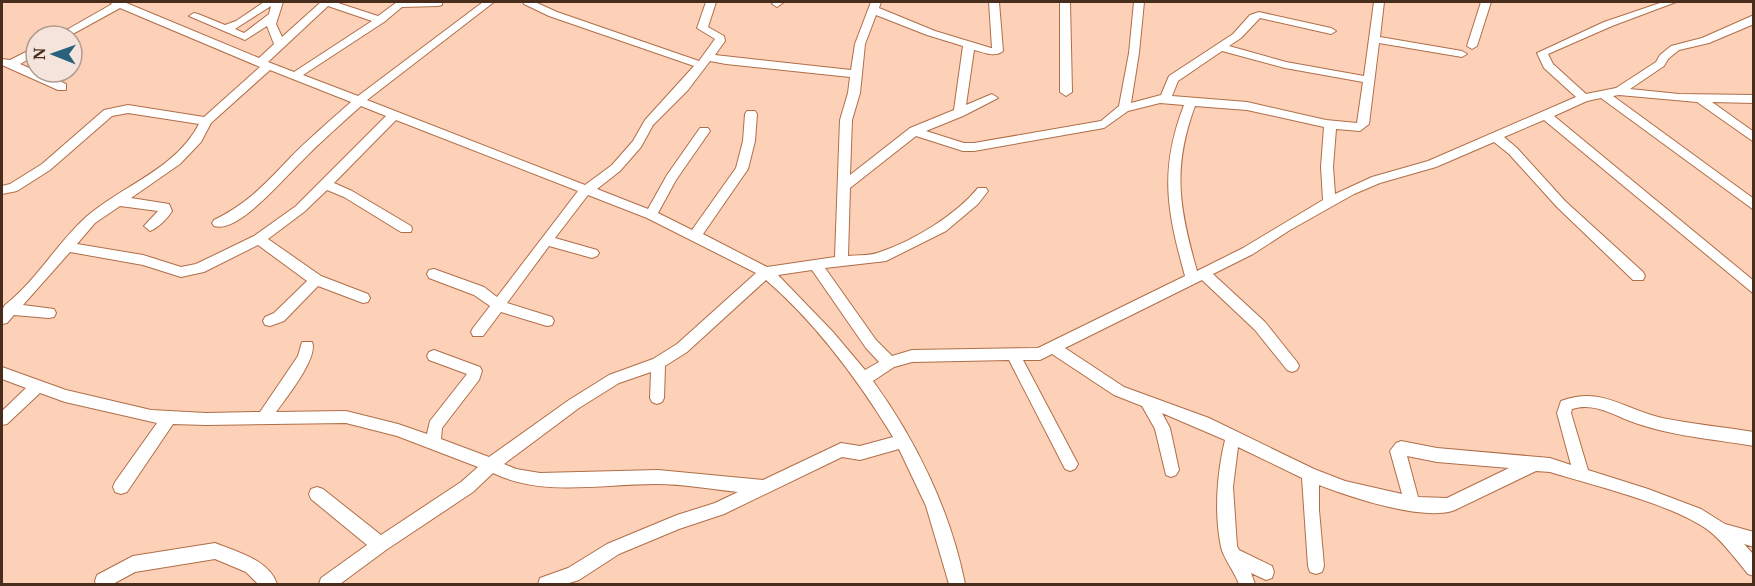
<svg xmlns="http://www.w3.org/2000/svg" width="1755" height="586" font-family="'Noto Serif',serif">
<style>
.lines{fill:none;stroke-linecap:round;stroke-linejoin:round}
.minor-casing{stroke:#b06e47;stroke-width:2}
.minor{fill:#fff;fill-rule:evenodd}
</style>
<rect width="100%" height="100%" fill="#fdd0b8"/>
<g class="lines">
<g class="minor-casing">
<path id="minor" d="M110,2h14l135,56 15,-14 -7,-18 -22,14 -56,-24 5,-3 4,1 27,11 11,-4 28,-19h19l-7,22 6,13 39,-35h14l43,14 19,-14h45v3l-4,1 -36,1 -18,15 -81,53 55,21 125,-94h11l-127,98 218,85 27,-20 21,-24 12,-21 49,-54 -145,-50 -25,-12 -1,-2h12l22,10 142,49 16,-22 -18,-11 9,-26h10l-8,25 16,9 1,5 -10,14 136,15 4,-26 16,-42h10l-2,6 56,23 56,17h1l-3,-46h10l4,49c-8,7 -20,1 -29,-1l-8,55 26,-11 6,4 -35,18 -37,15 38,12h10l127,-22 18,-15 10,-53 5,-51h10l-5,51 -8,50 30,-8 8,-19 64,-42 17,-19 9,-3 72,16 5,3 -5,3 -71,-16 -19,20 -12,8 57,16 78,14 10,-74h10l-4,35 82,14 5,3 -5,3 -83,-14 -10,81 -9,7 -24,-2 -3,38 2,27 37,-17 56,-16 148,-64 -32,-29 -7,-15 67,-31 59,-20h13l-64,24 -64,28 5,10 33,30 30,-6 40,-26 4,-7 11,-9 31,-8 52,-23v9l-45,19 -30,7 -11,9 -4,7 -34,23 49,5 75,1v8l-42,-1 42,30v10l-57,-40 -78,-7 -6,1 141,103v11l-153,-112 -14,3 -33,15 200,165v13l-210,-174 -40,17 13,11 48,53 78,71 2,4 -2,4h-10l-76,-73 -48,-53 -15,-12 -58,25 -56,16 -26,11 -64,36 -37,24 -40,20 52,48 32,40 2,4 -2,4 -5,2 -5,-2 -32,-40 -53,-50 -137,68 59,39 85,31 105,51 31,12 57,13 -12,-43 6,-8 5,-2 36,7 113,10 21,7 -14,-52 4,-12c41,-15 62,8 101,17 30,6 61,9 92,14v14c-41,-7 -85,-10 -124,-25 -18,-7 -37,-19 -58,-12l-1,4 17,57 60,19 53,20 24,15 29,8v15l-10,-3 10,11v21l-6,-2c-11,-13 -21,-27 -34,-39 -30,-28 -122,-50 -164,-63l-14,-1 -81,39c-31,12 -105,-13 -136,-25v25l5,56 -2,6 -6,2 -6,-2 -2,-6 -6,-88 -64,-31 -5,40 4,59 2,4 33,16 2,6 -2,6 -6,2 -15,-7 4,11h-16c-4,-11 -16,-27 -18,-37 -7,-34 -4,-74 4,-107l-63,-27 8,15 9,42 -3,5 -5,2 -5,-2 -11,-46 -13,-23 -28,-11 -62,-41 -12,6h-17l55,104 -3,5 -5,2 -5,-2 -56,-109 -97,2 -18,5 -21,14c43,59 78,131 92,203h-16l-23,-78 -27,-57 -39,11 -18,-3 -118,57 -45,15 -60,25 -40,26 -13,4h-28l2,-6 28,-10 39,-24 70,-29 38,-12 23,-11c-27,-3 -55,-8 -82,-8 -54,0 -114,13 -163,-11l-20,19 -87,58 -46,34h-21l2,-6 46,-33 -56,-46 -2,-5 2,-5 6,-2 6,2 58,46 80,-53 17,-15 -81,-31 -51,-13 -140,2 -33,-1 -46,68 -6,2 -6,-2 -2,-5 2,-5 42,-59 -92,-21 -25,-9 -33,31 -5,1v-14l24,-23 -24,-9v-12l64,23 85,20 55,3 54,-1 38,-56 4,-14h10c7,15 -26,56 -36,70l70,-1 52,13 29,10 3,-13 37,-47 -38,-14 -2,-4 2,-4 5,-2 46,17 2,4 -3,9 -37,48 -1,11 48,18 80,-57 40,-25 44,-16 24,-15 79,-71 -109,-55 -59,-23 -33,43 42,12 2,3 -2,3 -5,2 -43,-12 -42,57 45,14 2,4 -2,4 -5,1 -46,-14 -18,24h-10l-2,-4 2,-4 17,-22 -16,-11 -45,-17 -2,-4 2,-4 5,-1 50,18 13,10 81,-106 -182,-71 -62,63 18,8 59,35 1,3 -1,3h-10l-57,-35 -17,-7 -23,22 -36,27 53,37 47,18 2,4 -2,4 -5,1 -45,-17 -34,35 -14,5 -5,-1 -2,-4 2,-4 9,-4 33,-32 -49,-36 -54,27 -23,5 -38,-12 -73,-13 -47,53 31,4 2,4 -2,4 -5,1 -35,-3 -7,8 -5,1v-14l3,-5c31,-24 52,-62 81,-88 37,-32 90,-48 113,-93l-71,-11 -16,3 -62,54 -33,21 -15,3v-8l8,-2 32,-20 62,-54 24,-5 76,12 56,-50 -140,-59 -51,28h-13l56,-32zM271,6l-2,8 -25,19 -9,-4zM328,6l44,15 -78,51 -26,-10zM876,15l51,20 36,11 -9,64 -44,18 -60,47 2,-55 8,-27 5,-49zM1222,51l63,17 78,14 -6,41 -31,-3 -79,-18 -75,-6 6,-15zM710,61l16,3 124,13 -2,16 -8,27 -5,137 -68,10 -64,-33 45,-65 7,-28 2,-27 -2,-3h-8l-2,3 -2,27 -7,27 -44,62 -34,-17 18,-33 34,-49 -2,-3h-8l-33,47 -19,34 -51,-20 23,-18 21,-24 12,-22 35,-35zM270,70l81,32c-21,19 -43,37 -62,57 -26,27 -41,44 -75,61l-2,3 2,3c24,8 70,-48 86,-63 19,-20 40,-38 61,-57l25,10 -90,90 -42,30 -58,28 -15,3 -38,-12 -66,-11 18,-21 25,-17 38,5 -14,15 6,5c8,-3 18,-13 22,-20l-3,-7 -38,-6 49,-34 21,-22 10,-19zM1160,103l24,2c-25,65 -17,106 1,171l-147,72 -126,2 -20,6 -16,-16 -51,-72 61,-7 60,-30 32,-27 10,-13 -2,-3h-8c-22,27 -65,53 -98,64 -9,4 -22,3 -32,4l2,-68 66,-52 47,15h11l130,-23 24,-17zM1195,106l52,4 77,17 -3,40 2,33 -80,48 -46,23c-18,-63 -25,-103 -2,-165zM812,270l54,78 13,14 -14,8 -32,-38 -55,-57zM766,280c51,44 92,100 127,157l-33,9 -19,-3 -78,37 -105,-10 -118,3 -24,-4 -12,-5 75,-56 40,-25 32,-11 -1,26 2,4 5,2 5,-2 2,-4 1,-32 22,-14zM1407,456l30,6 72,6 -62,30 -29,-1z
M774,2h10l-7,5 -5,-3z
M1060,2h10l2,90 -6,4 -6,-4z
M1481,2h10l-14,44 -5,3 -5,-3z
M36,47v8l-16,9 46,20v6h-8l-56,-25v-6l8,1z
M215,543c22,9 54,17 62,41h-19l-12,-12 -31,-13 -80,13 -22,12h-17l-1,-3 2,-6 36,-19z"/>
</g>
<use href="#minor" class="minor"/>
</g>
<rect width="1755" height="586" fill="none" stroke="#492d1c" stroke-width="6"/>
<g transform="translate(54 54) rotate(271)"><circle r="28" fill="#f4e4dc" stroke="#b09b8f" stroke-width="1.5"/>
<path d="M0-4.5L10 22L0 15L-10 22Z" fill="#29627c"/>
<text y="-9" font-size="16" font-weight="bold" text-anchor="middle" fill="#492d1c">N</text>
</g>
</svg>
